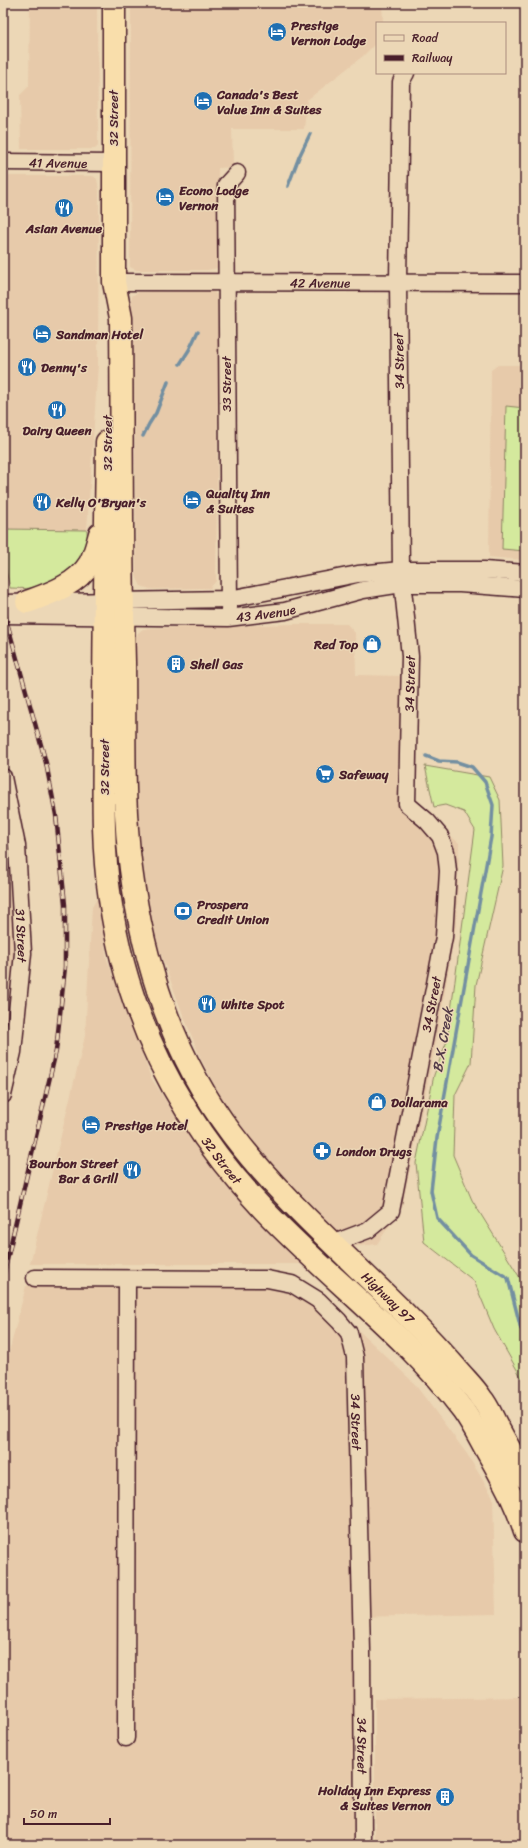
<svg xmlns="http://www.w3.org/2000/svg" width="528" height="1848" font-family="Sriracha,sans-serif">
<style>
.built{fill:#e7caaa}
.green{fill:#d4e99d;stroke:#8f8464}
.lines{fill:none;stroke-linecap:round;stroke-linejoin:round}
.stream{stroke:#738fa1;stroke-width:3.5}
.minor-casing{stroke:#4a1f2b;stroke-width:19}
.highway-casing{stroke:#4a1f2b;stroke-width:25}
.minor{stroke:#ecd7b6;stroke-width:16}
.highway{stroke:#f9deab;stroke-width:22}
.rail-casing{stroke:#4a1f2b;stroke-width:4.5}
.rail{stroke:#ecd7b6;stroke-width:3;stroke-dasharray:9;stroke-linecap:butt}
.labels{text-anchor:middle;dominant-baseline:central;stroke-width:3;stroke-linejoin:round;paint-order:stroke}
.poi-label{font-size:13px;font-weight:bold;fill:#4a1f2b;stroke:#ecd7b6;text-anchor:start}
.street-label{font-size:13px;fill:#4a1f2b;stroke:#ecd7b6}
.water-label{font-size:14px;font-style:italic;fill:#543b49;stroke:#ecd7b6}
</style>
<rect width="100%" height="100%" fill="#ecd7b6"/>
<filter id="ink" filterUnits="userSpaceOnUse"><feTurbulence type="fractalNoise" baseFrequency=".025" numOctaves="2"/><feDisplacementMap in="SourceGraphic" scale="8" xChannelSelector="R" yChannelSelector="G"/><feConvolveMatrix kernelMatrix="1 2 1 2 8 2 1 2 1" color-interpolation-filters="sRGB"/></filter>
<g filter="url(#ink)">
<path class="built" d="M30,3h67l1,136v7l-3,3h-74l-1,-54 9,-9z
M131,3h251l1,20h-6v19l-14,14 -56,44 -3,29h-72l1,38 -15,1 1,93 -1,7 -11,2h-71l-6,-3z
M3,176h90l4,3 2,12 -1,173 -11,166 -84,-1z
M212,290l6,6 1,11 -3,274 -6,7 -60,1 -9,-3 -5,-10 -1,-139 -5,-134 2,-7 6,-4 9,-1z
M498,365h27v195l-36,-3 2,-187z
M295,624h52l8,9 1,42 48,1 -7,115 62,52 -2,76 -19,115 -36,173 -25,37 -27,3 -97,-98 -27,-42 -25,-48 -19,-47 -35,-96 -11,-82 -3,-189 5,-12 5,-4 8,-1z
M3,831l7,37 7,147 -14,50z
M98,897l9,62 44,119 51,77 59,70 42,39h-273l55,-228 7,-129z
M26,1286l287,1 101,96 53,71 26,43 3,117 -143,3 2,228h-352v-469z
M525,1697v148h-150v-146z"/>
<path class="green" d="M506,406l19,2v143l-23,-2z
M3,529l84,1c0,5 1,11 0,16 -4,22 -34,40 -55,42 -7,1 -15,0 -22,0l-7,-31z
M425,766l64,11 11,23 3,66 -27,119 -5,78 -16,32 -2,60 19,45 53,86v98l-31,-55 -20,-48 -50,-39 -8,-79 18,-88 13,-34 28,-211 -11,-18 -19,-7 -11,2z"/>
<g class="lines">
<path class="stream" d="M288,186l11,-29 11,-23
M180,364l9,-14 9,-19
M143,436l6,-12 7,-11 12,-31
M426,756l13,5 18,1 15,5 13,15 8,23 -2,32 -54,301 -6,53 6,27 34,37 37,23 13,51 4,5"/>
<g class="minor-casing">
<g id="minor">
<path id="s1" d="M3,162l110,1"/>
<path id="s2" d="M114,282l411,1"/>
<path d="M3,603l226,-4 129,-25 43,-4h83l41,3"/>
<path d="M229,608l-3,-423 11,-12"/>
<path id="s3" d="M3,615l225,3 57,-7 78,-21 39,-6h58l65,5"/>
<path id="s4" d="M3,777l14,69 6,107 -10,99 -10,43"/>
<path id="s5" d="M334,1243l34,-13 23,-19 53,-274 4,-66 -2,-19 -6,-16 -13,-15 -20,-17 3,-148 -9,-86 -3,-289 3,-199 5,-9"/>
<path id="s6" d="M35,1278l232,1 25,5 26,16 21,21 10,12 6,24 7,294 1,194"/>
<path d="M126,1738l1,-459"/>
</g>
</g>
<g class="highway-casing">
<g id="highway">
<path id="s7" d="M114,3v279l7,36c1,114 0,229 3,344 1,69 -2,139 7,207 12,94 43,189 101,265 65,86 153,152 224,234 8,10 18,19 25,30 7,8 11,19 16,28 9,17 19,34 28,51"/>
<path id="s8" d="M107,442c-1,93 -3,186 -3,278 0,59 -3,120 6,179 17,119 71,223 153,310 65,69 143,125 200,201 11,15 19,33 28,48 14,26 25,45 34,73"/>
<path d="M27,602c22,-8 50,-17 63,-39 5,-9 7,-19 10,-29"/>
</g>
</g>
<use href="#minor" class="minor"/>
<use href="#highway" class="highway"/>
<g class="rail-casing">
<path id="rail" d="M3,608l43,155 10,52 9,90v62l-9,84 -53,226"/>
</g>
<use href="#rail" class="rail"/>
</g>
</g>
<defs>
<g id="hotel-disc" transform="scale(1)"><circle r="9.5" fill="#1f6fb2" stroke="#ecd7b6"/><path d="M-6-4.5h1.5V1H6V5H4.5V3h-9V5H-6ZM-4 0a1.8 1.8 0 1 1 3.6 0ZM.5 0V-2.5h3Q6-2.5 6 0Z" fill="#fff"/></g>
<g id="restaurant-disc" transform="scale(1)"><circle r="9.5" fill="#1f6fb2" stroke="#ecd7b6"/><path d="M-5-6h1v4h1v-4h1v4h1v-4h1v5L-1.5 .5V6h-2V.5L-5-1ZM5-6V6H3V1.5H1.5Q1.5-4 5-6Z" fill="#fff"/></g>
<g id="shop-disc" transform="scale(1)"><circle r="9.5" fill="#1f6fb2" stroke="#ecd7b6"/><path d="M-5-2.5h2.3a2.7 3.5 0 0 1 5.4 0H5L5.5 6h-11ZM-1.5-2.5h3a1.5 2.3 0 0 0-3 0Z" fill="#fff"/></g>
<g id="building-disc" transform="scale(1)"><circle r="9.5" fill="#1f6fb2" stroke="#ecd7b6"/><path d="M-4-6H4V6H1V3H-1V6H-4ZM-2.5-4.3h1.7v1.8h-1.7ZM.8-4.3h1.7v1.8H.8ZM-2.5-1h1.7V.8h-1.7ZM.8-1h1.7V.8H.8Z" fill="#fff"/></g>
<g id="supermarket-disc" transform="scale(1)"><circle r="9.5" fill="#1f6fb2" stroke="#ecd7b6"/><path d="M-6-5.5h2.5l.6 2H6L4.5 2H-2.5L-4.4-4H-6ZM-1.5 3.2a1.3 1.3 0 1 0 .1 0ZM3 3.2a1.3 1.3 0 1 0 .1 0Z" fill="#fff"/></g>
<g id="bank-disc" transform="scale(1)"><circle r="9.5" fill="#1f6fb2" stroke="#ecd7b6"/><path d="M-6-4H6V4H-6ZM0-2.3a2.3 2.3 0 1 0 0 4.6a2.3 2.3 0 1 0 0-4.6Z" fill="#fff"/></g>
<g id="pharmacy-disc" transform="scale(1)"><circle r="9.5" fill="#1f6fb2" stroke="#ecd7b6"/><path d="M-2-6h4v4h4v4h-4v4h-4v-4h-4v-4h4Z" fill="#fff"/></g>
</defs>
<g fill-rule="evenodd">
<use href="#hotel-disc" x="277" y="32"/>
<use href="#hotel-disc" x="203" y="101"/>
<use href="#hotel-disc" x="165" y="197"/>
<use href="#restaurant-disc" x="64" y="208"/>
<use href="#hotel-disc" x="42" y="334"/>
<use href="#restaurant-disc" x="27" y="367"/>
<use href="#restaurant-disc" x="57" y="410"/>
<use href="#hotel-disc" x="192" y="500"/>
<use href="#restaurant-disc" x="42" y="502"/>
<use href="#shop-disc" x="372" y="644"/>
<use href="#building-disc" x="176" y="664"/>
<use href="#supermarket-disc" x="325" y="774"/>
<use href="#bank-disc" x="183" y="911"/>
<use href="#restaurant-disc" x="207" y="1004"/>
<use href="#shop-disc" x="377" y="1102"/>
<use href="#hotel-disc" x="91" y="1125"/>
<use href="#pharmacy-disc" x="322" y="1151"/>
<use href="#restaurant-disc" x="132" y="1170"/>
<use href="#building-disc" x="445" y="1797"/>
</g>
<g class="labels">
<g class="poi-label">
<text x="291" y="25">Prestige<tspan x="291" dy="15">Vernon Lodge</tspan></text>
<text x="217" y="94">Canada's Best<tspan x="217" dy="15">Value Inn &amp; Suites</tspan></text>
<text x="179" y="190">Econo Lodge<tspan x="179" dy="15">Vernon</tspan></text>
<text x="64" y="228" text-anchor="middle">Asian Avenue</text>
<text x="56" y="334">Sandman Hotel</text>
<text x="41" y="367">Denny's</text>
<text x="57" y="430" text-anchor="middle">Dairy Queen</text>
<text x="206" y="493">Quality Inn<tspan x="206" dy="15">&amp; Suites</tspan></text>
<text x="56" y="502">Kelly O'Bryan's</text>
<text x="358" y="644" text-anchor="end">Red Top</text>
<text x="190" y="664">Shell Gas</text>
<text x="339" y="774">Safeway</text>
<text x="197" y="904">Prospera<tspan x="197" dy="15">Credit Union</tspan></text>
<text x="221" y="1004">White Spot</text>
<text x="391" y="1102">Dollarama</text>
<text x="105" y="1125">Prestige Hotel</text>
<text x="336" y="1151">London Drugs</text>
<text x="118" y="1163" text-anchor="end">Bourbon Street<tspan x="118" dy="15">Bar &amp; Grill</tspan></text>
<text x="431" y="1790" text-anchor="end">Holiday Inn Express<tspan x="431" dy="15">&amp; Suites Vernon</tspan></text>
</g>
<g class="street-label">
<text transform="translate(113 118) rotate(-90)">32 Street</text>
<text stroke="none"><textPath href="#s1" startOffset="55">41 Avenue</textPath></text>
<text stroke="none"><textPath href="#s2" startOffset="206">42 Avenue</textPath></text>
<text transform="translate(399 361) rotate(-91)">34 Street</text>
<text transform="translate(226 384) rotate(-90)">33 Street</text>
<text transform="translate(107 443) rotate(-90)">32 Street</text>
<text stroke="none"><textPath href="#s3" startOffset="263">43 Avenue</textPath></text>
<text stroke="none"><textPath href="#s5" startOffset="614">34 Street</textPath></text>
<text transform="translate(104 767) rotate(-90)">32 Street</text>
<text stroke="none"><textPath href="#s4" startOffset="160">31 Street</textPath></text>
<text stroke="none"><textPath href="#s5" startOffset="277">34 Street</textPath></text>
<text stroke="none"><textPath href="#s8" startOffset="745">32 Street</textPath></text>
<text stroke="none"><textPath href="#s7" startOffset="1380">Highway 97</textPath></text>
<text stroke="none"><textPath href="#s6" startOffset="423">34 Street</textPath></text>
<text stroke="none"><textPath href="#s6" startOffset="747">34 Street</textPath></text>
</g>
<g class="water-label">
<text transform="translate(443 1040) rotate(-80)">B.X. Creek</text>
</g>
</g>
<rect width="528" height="1848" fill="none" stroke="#ecd7b6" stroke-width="16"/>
<rect x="8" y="8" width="512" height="1832" fill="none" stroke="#4a1f2b" stroke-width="1.5" filter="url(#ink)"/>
<rect x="376" y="22" width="130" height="52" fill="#ecd7b6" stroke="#ab8d7e"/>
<rect x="384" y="35" width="20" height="6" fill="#ecd7b6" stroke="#ab8d7e"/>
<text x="412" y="42" font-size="12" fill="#4a1f2b">Road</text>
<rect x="384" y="55" width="20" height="6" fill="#4a1f2b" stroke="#ab8d7e"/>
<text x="412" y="62" font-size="12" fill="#4a1f2b">Railway</text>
<path d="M24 1818v6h86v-6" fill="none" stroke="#4a1f2b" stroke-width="2"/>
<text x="30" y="1818" font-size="12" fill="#4a1f2b" stroke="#ecd7b6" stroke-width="3" paint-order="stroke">50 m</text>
</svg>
